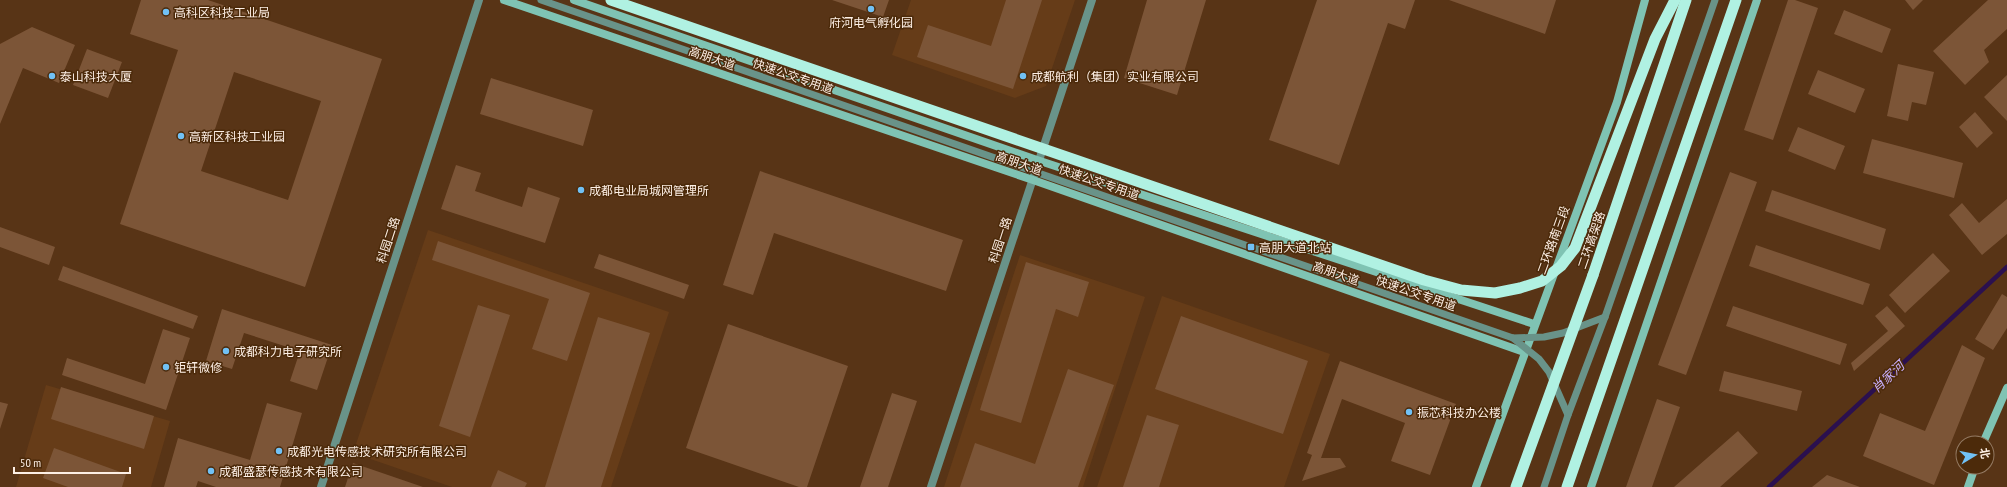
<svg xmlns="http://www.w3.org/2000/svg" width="2007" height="487" font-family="'PT Sans Narrow','Noto Sans SC',sans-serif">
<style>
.built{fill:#663c18}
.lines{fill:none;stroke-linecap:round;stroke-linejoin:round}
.stream{stroke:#2b104f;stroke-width:4.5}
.building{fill:#7c5537;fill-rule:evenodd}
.service{stroke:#699389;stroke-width:7}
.minor{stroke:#699389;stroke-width:8}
.tertiary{stroke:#699389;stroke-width:8}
.secondary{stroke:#7fc3b3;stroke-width:8}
.trunk{stroke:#b0f1e2;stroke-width:11}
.service-bridge{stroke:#699389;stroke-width:7}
.trunk-bridge{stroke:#b0f1e2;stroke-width:11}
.poi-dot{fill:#71c1f5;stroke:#4c2a0a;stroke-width:1.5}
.labels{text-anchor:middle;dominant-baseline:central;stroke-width:3;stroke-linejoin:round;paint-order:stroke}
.poi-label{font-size:12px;fill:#fdefe5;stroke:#4c2a0a;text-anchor:start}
.street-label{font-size:12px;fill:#fdefe5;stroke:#4c2a0a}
.water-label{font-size:13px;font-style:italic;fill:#c8affc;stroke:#4c2a0a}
</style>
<rect width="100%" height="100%" fill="#583416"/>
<path class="built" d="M911,0h164l-29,86 -31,12 -123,-43z
M428,230l241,82 -58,175h-159l-99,-34z
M1020,255l125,42 -62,190h-139z
M1162,296l168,58 -46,133h-187z
M46,385l124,36 -19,66h-135z"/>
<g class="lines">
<path class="stream" d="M1769,487l238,-220"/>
</g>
<path class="building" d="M141,0h67l174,59 -77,228 -185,-63 58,-174 -48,-16zM234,72l87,29 -33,99 -87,-29z
M832,0h57l-6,17z
M1006,0h36l-29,89 -96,-32 11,-32 63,21z
M1147,0h59l-29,95 -53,-17z
M1317,0h98l-10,29 -17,-6 -49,142 -70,-25z
M1449,0h107l-11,34z
M1788,0h7l23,8 -45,132 -29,-10z
M1905,0h18l-10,10z
M1988,0h19v29l-23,21 5,12 -24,23 -32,-34z
M1844,10l47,19 -9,24 -48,-19z
M32,27l43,18 -16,38 -36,-15 -23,56v-80z
M87,49l35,13 -14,36 -35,-13z
M1898,64l36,8 -8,33 -14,-3 -4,19 -21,-5z
M1818,70l47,19 -10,24 -47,-19z
M2007,75v46l-23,-24z
M491,78l102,32 -10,36 -103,-32z
M1975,112l18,21 -16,15 -18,-21z
M1798,127l47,19 -10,24 -47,-19z
M1872,139l91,24 -9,35 -91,-25z
M456,165l25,8 -6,18 47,16 6,-20 32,11 -15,45 -104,-34z
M760,171l203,69 -17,51 -172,-58 -21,62 -30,-10z
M1730,172l27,10 -71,193 -28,-10z
M1772,190l114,39 -6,21 -115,-39z
M2007,199v35l-25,21 -33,-40 13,-12 17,20z
M0,227l55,20 -6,18 -49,-18z
M438,241l152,52 -23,68 -35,-12 17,-50 -117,-39z
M1756,245l114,39 -7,21 -114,-39z
M1933,253l17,18 -45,42 -16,-18z
M599,254l90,31 -5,14 -90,-31z
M1026,262l63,20 -11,35 -22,-8 -35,114 -41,-13z
M63,266l135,50 -5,13 -135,-49z
M2002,294l5,3v31l-14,22 -18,-11z
M478,305l32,10 -40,122 -31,-11z
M1733,306l114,38 -7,21 -114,-39z
M1887,306l18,20 -51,45 -3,-8 37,-32 -13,-15z
M222,309l110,36 -15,45 -27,-9 10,-30 -56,-18 -12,36 -26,-8z
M1181,316l127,45 -25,73 -128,-45z
M598,317l52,16 -49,154h-56z
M728,324l120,42 -41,121h-8l-113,-39z
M163,329l27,9 -24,72 -104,-35 5,-17 78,26z
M1962,345l23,13 -51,127 -71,-29 17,-43 45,18z
M1340,361l116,43 -26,71 -39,-14 14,-38 -63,-24 -21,59h19l6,9 -44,14 10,-26 -5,-2z
M1068,369l46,16 -36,102h-118l15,-44 60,21z
M1724,371l78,20 -5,20 -78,-20z
M61,387l93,29 -10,33 -93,-30z
M892,393l25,8 -29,86h-28z
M1657,399l23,8 -28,80h-26z
M0,402l8,2 -8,25z
M267,403l35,10 -22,74h-64l-18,-6 -2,6h-32l14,-49 72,22z
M1147,415l32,10 -20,62h-36z
M1738,431l20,22 -38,34h-46z
M54,448l72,26 -4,13h-54l-25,-9z
M353,463l70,24h-78z
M498,470l29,13 -2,4h-34z
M1827,475l33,12h-48z"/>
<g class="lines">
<path class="service" d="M1251,247l262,91
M1568,415l37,-98 110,-317"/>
<path class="minor" d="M321,487l158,-487"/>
<path class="tertiary" d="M931,487l161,-487"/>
<path class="secondary" d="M504,0l529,180 491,172
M574,0l466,161 494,163
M1983,443l24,-55
M1476,487l141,-385 28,-102
M1591,487l166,-487
M1968,487l7,-20"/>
<path class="trunk" d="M1593,275l93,-275"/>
<path class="service-bridge" d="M541,0l710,247
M1513,338l26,21 10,13 19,43 -24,72
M1513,338l31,-1 19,-4 42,-16"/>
<path class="trunk-bridge" d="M611,0l813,280 37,10 34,3 25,-5 22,-7 19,-15 14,-18 80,-209 20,-39
M1516,487l77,-212
M1567,487l169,-487"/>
</g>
<g class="poi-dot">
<circle cx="871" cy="9" r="4"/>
<circle cx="166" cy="12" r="4"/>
<circle cx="52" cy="76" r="4"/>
<circle cx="1023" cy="76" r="4"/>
<circle cx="181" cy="136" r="4"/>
<circle cx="581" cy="190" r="4"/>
<rect x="1247" y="243" width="8" height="8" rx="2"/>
<circle cx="226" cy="351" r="4"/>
<circle cx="166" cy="367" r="4"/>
<circle cx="1409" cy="412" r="4"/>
<circle cx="279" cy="451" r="4"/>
<circle cx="211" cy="471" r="4"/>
</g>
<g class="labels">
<g class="poi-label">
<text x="174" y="12">高科区科技工业局</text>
<text x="871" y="22" text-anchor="middle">府河电气孵化园</text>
<text x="60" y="76">泰山科技大厦</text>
<text x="1031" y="76">成都航利（集团）实业有限公司</text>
<text x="189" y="136">高新区科技工业园</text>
<text x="589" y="190">成都电业局城网管理所</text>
<text x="1259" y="247">高朋大道北站</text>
<text x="234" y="351">成都科力电子研究所</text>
<text x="174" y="367">钜轩微修</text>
<text x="1417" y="412">振芯科技办公楼</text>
<text x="287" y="451">成都光电传感技术研究所有限公司</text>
<text x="219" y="471">成都盛瑟传感技术有限公司</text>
</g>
<g class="street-label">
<text transform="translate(712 58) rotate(19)">高朋大道</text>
<text transform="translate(793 76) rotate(19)">快速公交专用道</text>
<text transform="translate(1019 163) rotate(19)">高朋大道</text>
<text transform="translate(1099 182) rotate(19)">快速公交专用道</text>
<text transform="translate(388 240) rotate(-72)">科园二路</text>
<text transform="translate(1000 240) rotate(-72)">科园一路</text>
<text transform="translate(1553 240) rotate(-70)">二环路南三段</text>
<text transform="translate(1591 240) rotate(-71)">二环高架路</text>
<text transform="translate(1336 273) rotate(19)">高朋大道</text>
<text transform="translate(1416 293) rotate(19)">快速公交专用道</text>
</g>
<g class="water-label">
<text transform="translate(1888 377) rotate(-43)">肖家河</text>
</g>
</g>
<g transform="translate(1975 455) rotate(80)"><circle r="19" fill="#4c2a0a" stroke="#937962"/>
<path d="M0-3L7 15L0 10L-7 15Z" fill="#71c1f5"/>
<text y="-6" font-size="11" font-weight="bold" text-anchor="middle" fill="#fdefe5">北</text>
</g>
<path d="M14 467v6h116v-6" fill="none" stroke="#fdefe5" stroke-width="2"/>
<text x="20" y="467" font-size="12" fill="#fdefe5" stroke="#4c2a0a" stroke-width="3" paint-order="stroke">50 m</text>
</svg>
